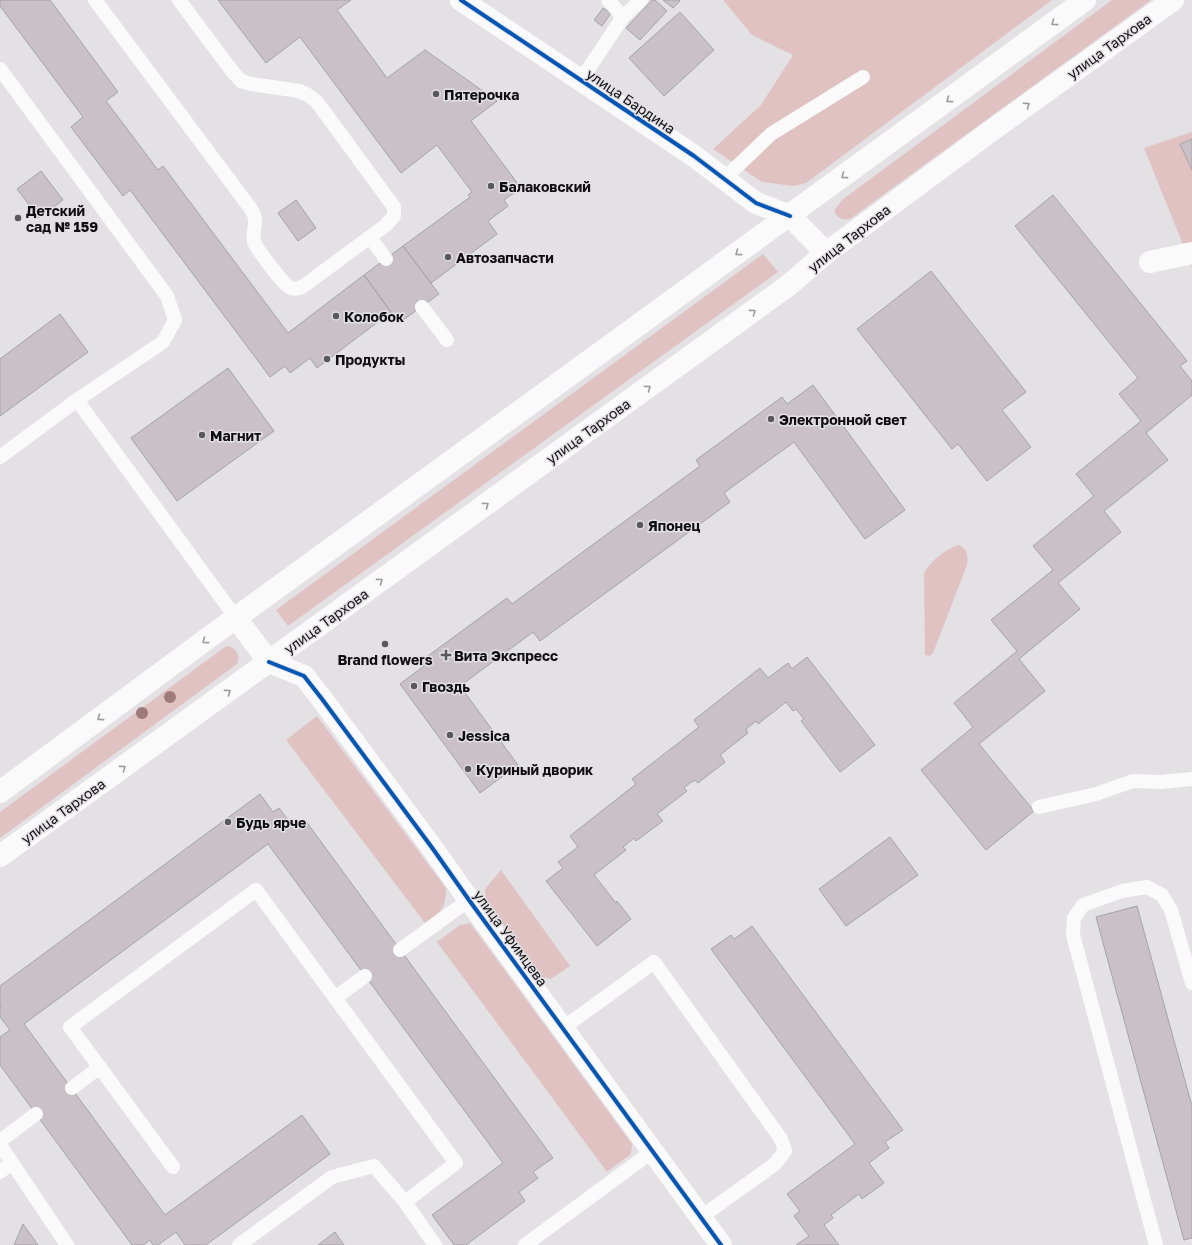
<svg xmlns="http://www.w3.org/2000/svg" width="1192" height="1245" font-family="'Golos Text',sans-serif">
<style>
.green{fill:#e0c2c2}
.building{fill:#cac1c7;stroke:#a4a3a5}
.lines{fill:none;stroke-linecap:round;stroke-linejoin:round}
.service{stroke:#fbfafb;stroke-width:14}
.minor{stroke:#fbfafb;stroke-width:22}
.secondary{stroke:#fbfafb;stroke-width:22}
.cycleway-casing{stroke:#e3e0e5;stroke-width:6}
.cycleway{stroke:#0057b8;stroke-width:4}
.tree{fill:#9e7a7d}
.oneway{stroke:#9d9c9d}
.poi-dot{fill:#59585a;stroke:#e3e0e5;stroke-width:1.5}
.labels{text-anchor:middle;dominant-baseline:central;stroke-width:3;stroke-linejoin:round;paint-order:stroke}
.street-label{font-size:14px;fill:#0f0f10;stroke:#e3e0e5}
.poi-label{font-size:14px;font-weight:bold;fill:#0f0f10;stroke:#e3e0e5;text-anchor:start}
</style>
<rect width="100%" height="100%" fill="#e3e1e4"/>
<path class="green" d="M723,0h329l-246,183 -12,3 -32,-4 -49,-33 48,-44 32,-50 -41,-20z
M1112,0h39l-301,219c-8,1 -12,0 -16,-8l8,-11z
M1192,132v135l-48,-119z
M763,254l15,18 -490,354 -12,-16z
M959,545c9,5 9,10 8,20l-34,88 -4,3 -4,-1 -1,-81c4,-11 23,-26 35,-29z
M228,646c8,2 13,10 9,18l-237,174v-26l225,-165z
M317,716l129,172c0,21 -5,23 -21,35l-139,-183z
M501,870l69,96 -19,13 -9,-2 -56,-76 -1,-12z
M470,923l162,221 -1,10 -24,18 -170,-230 23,-17z"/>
<path class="building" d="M0,0h50l68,92 -12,9 52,69 5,-4 125,167 76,-58 27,37 -74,56 -7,-10 -20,15 -5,-7 -15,11 -140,-187 -7,6 -52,-69 12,-10 -83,-111z
M218,0h133l-14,10 50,68 38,-28 72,51 -26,20 50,67 -17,12 4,6 -20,15 9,13 -66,49 -28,-37 67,-49 -2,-2 4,-3 -35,-47 -36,28 -101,-136 -34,26z
M652,0h3l12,11 -27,29 -14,-12z
M663,0h16l1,1 -7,7z
M603,8l8,5 -9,13 -8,-6z
M680,12l34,38 -50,46 -35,-38z
M1192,139v31l-12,-26z
M41,171l22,29 -24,18 -22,-29z
M1053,195l134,166 -7,5 12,15v14l-46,38 22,27 -64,51 17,21 -63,51 22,26 -61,50 26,32 -66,53 55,67 -48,39 -65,-80 52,-43 -19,-24 63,-52 -26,-31 62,-50 -20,-24 61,-50 -18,-22 65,-53 -22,-27 19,-16 -123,-152z
M296,200l20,28 -18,13 -20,-28z
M403,246l36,48 -40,29 -35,-48z
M931,271l95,121 -24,18 29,37 -44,34 -29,-37 -6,5 -95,-120z
M60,314l28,38 -88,64v-57z
M228,368l46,63 -97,70 -46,-63z
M813,385l92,125 -40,29 -71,-97 -70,51 6,9 -190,139 -7,-9 -73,54 58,79 -38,28 -80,-109 24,-18 -3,-5 86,-63 5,6 188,-138 -4,-6 86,-63 5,7z
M807,657l68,88 -35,27 -39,-51 3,-2 -8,-10 -3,2 -7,-9 -28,22 -2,-3 -10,8 2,4 -28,22 5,7 -27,21 -3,-3 -5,3 -6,5 3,3 -30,23 6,7 -27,20 -2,-3 -11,9 3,3 -32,25 22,28 1,-2 14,18 -34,27 -51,-65 17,-13 -5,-6 20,-15 -8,-11 66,-52 -4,-5 67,-52 -5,-7 66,-52 8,10 20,-15 4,6z
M260,794l13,18 6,-4 15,20 11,-8 248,338 -20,14 5,6 -19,14 6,9 -59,44h-12l-22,-30 71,-52 -235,-319 -244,180 141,191 137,-100 28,39 -124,91h-21l-9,-13 -18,13h-5l-3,-5 -7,5h-11l-132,-180v-28l10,-7 -10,-13v-9l1,-1 -1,-2v-19z
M890,837l28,38 -72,51 -27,-37z
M1137,906l55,200v132l-8,2 -88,-323z
M752,926l151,204 -18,12 4,6 -20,15 15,20 -22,16 -3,-5 -28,21 2,3 -9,7 15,20h-43l13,-9 -15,-20 6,-5 -13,-17 68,-50 -144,-195 20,-14 3,4z
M23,1224l15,21h-24z
M335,1232l9,13h-26z"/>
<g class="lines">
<path class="service" d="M95,0l156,209c9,14 0,21 3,33 3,7 30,44 37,46 5,2 9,0 14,-3l81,-60 8,-9v-9l-77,-105 -9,-7 -9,-4 -48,-7 -10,-3 -9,-10 -53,-71
M608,0l15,17
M0,69l167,227 8,24 -12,22 -86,58 159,218
M581,80l42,-63 18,-17
M724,179l47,-45 92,-57
M370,237l16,22
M422,307l25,33
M0,457l77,-57
M1039,807l57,-13 37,-13 28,1 31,-3
M400,950l69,-50
M335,998l30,-22
M563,1028l91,-66 127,177 4,12 -10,13 -74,53
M72,1088l28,-21
M0,1141l36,-27
M0,1145l67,100
M173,1167l-103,-140 186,-137 200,273 -51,39
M0,1172l12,-9
M239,1245l93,-68 42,-11 31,36 30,43
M525,1245l128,-94
M1156,1245l-83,-310 1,-17 9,-13 39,-14 25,-4 15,8 9,15 21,73"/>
<path class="minor" d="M461,0l233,156 62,47 34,13
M1150,262l42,-9
M269,662l35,14 18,23 111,150 36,51 252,345"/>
<path class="secondary" d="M790,216l36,37
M236,618l33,44
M0,792l204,-151 881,-641
M0,856l789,-571 37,-32 169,-125 178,-128"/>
<g class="cycleway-casing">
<path id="cycleway" d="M461,0l233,156 62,47 34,13
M269,662l35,14 18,23 111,150 36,51 252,345"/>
</g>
<use href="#cycleway" class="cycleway"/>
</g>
<g class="tree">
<circle cx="170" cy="697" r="6"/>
<circle cx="142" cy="713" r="6"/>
</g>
<defs><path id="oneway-chevron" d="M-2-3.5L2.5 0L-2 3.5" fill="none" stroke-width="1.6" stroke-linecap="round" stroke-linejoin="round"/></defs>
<g class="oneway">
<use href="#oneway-chevron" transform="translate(1054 23) rotate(144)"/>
<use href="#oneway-chevron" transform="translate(949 100) rotate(144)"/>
<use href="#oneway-chevron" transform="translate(1027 105) rotate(-36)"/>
<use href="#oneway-chevron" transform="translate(844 176) rotate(144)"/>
<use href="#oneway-chevron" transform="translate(738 253) rotate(144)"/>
<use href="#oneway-chevron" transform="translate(753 312) rotate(-36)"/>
<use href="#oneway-chevron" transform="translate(648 388) rotate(-36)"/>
<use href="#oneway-chevron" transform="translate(486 505) rotate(-36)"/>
<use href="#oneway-chevron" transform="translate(380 581) rotate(-36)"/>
<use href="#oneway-chevron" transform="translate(205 641) rotate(144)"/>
<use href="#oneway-chevron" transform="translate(228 692) rotate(-36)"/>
<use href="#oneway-chevron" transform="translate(100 718) rotate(144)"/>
<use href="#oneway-chevron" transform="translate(123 768) rotate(-36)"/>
</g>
<g class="poi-dot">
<circle cx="436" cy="94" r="4"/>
<circle cx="491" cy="186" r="4"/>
<circle cx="18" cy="218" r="4"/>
<circle cx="448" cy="257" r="4"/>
<circle cx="336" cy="316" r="4"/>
<circle cx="327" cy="359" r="4"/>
<circle cx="771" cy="419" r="4"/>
<circle cx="202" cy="435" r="4"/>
<circle cx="640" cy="525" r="4"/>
<circle cx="385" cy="644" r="4"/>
<path d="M444 649h4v4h4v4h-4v4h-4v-4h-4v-4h4z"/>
<circle cx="414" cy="686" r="4"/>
<circle cx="450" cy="735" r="4"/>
<circle cx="468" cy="769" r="4"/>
<circle cx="228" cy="822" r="4"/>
</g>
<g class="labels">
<g class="street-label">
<text transform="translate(1109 46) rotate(-36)">улица Тархова</text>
<text transform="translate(631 101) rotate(34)">улица Бардина</text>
<text transform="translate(849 238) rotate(-38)">улица Тархова</text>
<text transform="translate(588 431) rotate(-36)">улица Тархова</text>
<text transform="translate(326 621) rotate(-36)">улица Тархова</text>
<text transform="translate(63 811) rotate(-36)">улица Тархова</text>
<text transform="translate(511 938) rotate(54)">улица Уфимцева</text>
</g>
<g class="poi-label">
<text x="444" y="94">Пятерочка</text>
<text x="499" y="186">Балаковский</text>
<text x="26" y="210">Детский<tspan x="26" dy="16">сад № 159</tspan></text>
<text x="456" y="257">Автозапчасти</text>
<text x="344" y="316">Колобок</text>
<text x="335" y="359">Продукты</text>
<text x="779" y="419">Электронной свет</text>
<text x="210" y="435">Магнит</text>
<text x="648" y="525">Японец</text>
<text x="454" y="655">Вита Экспресс</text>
<text x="385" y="659" text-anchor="middle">Brand flowers</text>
<text x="422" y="686">Гвоздь</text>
<text x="458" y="735">Jessica</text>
<text x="476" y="769">Куриный дворик</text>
<text x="236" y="822">Будь ярче</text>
</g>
</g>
</svg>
